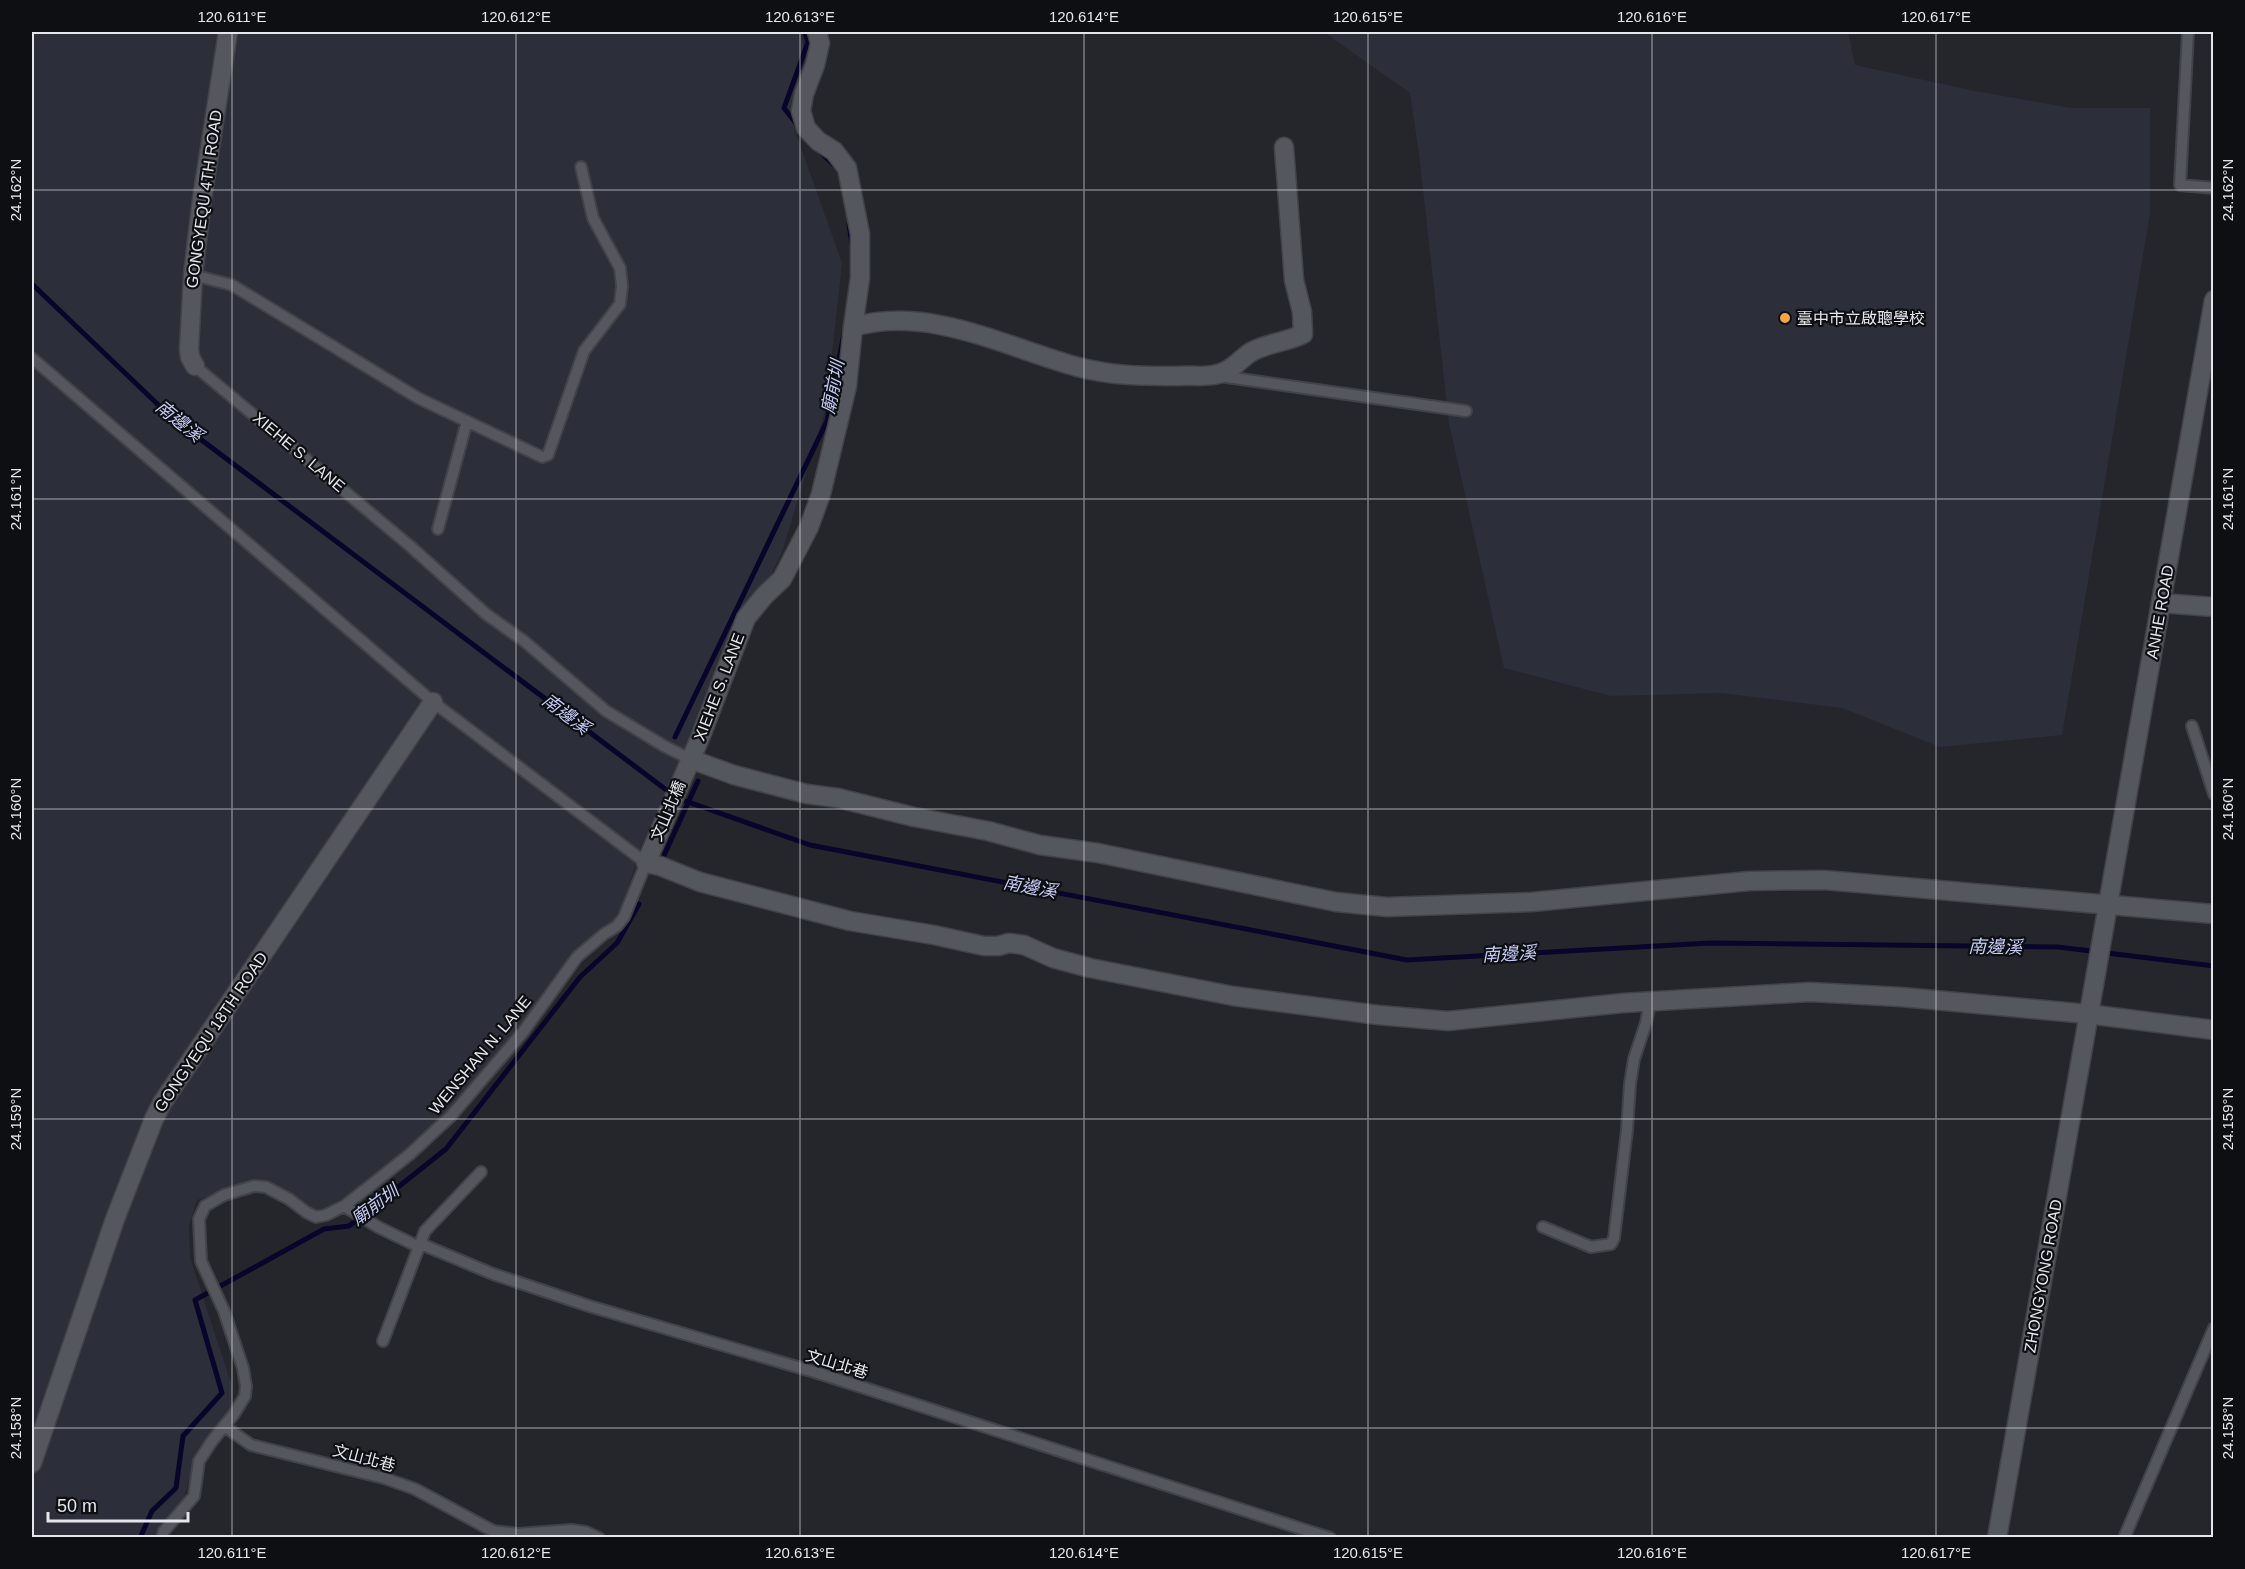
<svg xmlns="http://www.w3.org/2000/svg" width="2245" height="1569" font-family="Helvetica,'Noto Sans TC',sans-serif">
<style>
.built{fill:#2c2e3a}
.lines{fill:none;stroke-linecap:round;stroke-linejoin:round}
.stream{stroke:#08052a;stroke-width:5}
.lane-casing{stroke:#424348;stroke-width:14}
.street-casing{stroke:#424348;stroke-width:21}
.secondary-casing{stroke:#424348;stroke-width:21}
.lane{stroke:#55575e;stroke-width:10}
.street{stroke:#55575e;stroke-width:18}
.secondary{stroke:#55575e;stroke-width:18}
.ticks{fill:none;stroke:#e5e6eb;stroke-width:1.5;stroke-opacity:0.45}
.poi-dot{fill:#f2a541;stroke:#0e0f12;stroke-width:2}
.labels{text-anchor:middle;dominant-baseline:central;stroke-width:4.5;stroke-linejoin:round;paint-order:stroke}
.street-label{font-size:16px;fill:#e5e6eb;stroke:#0e0f12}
.poi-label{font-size:16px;fill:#e5e6eb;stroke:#0e0f12;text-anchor:start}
.water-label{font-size:18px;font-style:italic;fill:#c5ccf8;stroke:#0e0f12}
.neatline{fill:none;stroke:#e5e6eb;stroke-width:2}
.ticks-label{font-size:15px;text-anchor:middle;fill:#e5e6eb}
</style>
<rect width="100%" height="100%" fill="#25262c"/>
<path class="built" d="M32,32h768l4,15 -11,78 49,138 -16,145 -44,144 -97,200 -45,97 -20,67 -46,38 -75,101 -63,75 -118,86 -63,-33 -58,17 -8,25 1,33 42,128v21l-9,19 -26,24 -14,52 -26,35 -125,1z
M1327,32h521l7,33 115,25 101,18h79v106l-88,521 -122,12 -98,-39 -121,-15 -110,3 -107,-28 -55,-245 -30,-270 -9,-60 -82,-58z"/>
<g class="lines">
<path class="stream" d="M798,126l-14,-18 24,-66 -3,-10
M817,149l19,18
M849,224l3,21
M32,284l139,133 506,381 133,47 597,115 303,-17 348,4 156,19
M675,737l152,-316 17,-87
M661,862l37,-81
M140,1538l12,-27 24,-23 7,-52 39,-43 -27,-93 129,-71 25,-3 97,-77 134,-172 37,-34 22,-39"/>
<g class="lane-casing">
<path id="lane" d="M2188,32l-8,153 34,3
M193,275l39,10 186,113 124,59 6,-2 36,-104 36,-47 2,-18 -2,-18 -27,-50 -12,-51
M32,358l401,344 213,161 -22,54 -7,9 -13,8 -27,23 -54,75 -72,84 -41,38 -35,28 -31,24 -18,9 -10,2 -10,-5 -17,-13 -23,-12 -12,-1 -30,9 -19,11 -6,13 2,42 23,50 19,57 3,18 -1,10 -11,18 -22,27 -13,20 -5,35 -30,35 -2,7
M195,366l215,180 76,68 38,27 82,70 58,35 26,13
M1219,376l247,35
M438,529l29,-108
M2192,726l22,68
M344,1206l34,21 37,18 6,-1 72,30 96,32 229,67 512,165
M1543,1227l48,20 20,-3 3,-6 13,-108 3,-46 4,-25 12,-36 4,-21
M383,1341l42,-110 56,-59
M224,1426l27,19 133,33 31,11 78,42 25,3 53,-4 15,2 13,6
M2124,1538l90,-210"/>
</g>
<g class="street-casing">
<path id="street" d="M817,32l3,11 -5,22 -11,29 -3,17 5,17 12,13 16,10 13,17 13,66v44l-7,49 -6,59 -26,108 -12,33 -27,52 -17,16 -19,23 -46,120 -54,125 14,3 40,16 150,39 84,14 50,11h14l11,-3 15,2 29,13 37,10 143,28 145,19 70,6 175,-18 187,-11 91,5 187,17 126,16
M853,327c76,-22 152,20 225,40 35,9 63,9 99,9 12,-1 25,1 36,-1 17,-2 26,-15 38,-23 16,-9 36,-10 52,-18l-1,-22 -8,-32 -10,-133
M195,366l-5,-9 -1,-8 4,-74 9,-76 26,-167
M2161,603l53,4
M690,759l44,16 73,19 31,4 76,19 74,14 52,14 58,8 238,49 51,5 145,-5 217,-21 75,-1 390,34
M32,1463l83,-244 39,-100 8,-16 271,-401"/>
</g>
<g class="secondary-casing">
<path id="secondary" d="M1997,1538l217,-1238"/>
</g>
<use href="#lane" class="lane"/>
<use href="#street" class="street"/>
<use href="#secondary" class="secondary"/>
</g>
<path class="ticks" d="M232,32v1506M516,32v1506M800,32v1506M1084,32v1506M1368,32v1506M1652,32v1506M1936,32v1506M32,190h2182M32,499h2182M32,809h2182M32,1119h2182M32,1428h2182"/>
<circle class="poi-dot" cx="1785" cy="318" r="6"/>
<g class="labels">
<g class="street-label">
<text transform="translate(204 199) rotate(-82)">GONGYEQU 4TH ROAD</text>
<text transform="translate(299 452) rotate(40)">XIEHE S. LANE</text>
<text transform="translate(2160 612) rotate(-80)">ANHE ROAD</text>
<text transform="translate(719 687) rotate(-69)">XIEHE S. LANE</text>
<text transform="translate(668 811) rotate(-67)">文山北橋</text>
<text transform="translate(211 1032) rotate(-56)">GONGYEQU 18TH ROAD</text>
<text transform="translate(480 1055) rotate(-50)">WENSHAN N. LANE</text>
<text transform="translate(2043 1276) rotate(-80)">ZHONGYONG ROAD</text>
<text transform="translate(837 1364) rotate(17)">文山北巷</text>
<text transform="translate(364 1458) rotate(15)">文山北巷</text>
</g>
<g class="poi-label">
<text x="1797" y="318">臺中市立啟聰學校</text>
</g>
<g class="water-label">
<text transform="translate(833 387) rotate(-79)">廟前圳</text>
<text transform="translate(179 421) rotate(39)">南邊溪</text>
<text transform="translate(566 714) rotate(37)">南邊溪</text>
<text transform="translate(1030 887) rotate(11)">南邊溪</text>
<text transform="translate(1995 947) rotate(1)">南邊溪</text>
<text transform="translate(1509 954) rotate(-3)">南邊溪</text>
<text transform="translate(375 1205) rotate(-37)">廟前圳</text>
</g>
</g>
<rect width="2245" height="1569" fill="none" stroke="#0e0f12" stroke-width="66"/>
<path d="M48 1512v9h140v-9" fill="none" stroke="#e5e6eb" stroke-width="3"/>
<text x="57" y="1512" font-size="18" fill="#e5e6eb" stroke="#0e0f12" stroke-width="4.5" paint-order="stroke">50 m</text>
<rect x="33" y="33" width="2179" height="1503" class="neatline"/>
<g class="ticks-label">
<text x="232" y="22">120.611°E</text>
<text x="516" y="22">120.612°E</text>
<text x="800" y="22">120.613°E</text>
<text x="1084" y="22">120.614°E</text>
<text x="1368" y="22">120.615°E</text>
<text x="1652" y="22">120.616°E</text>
<text x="1936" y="22">120.617°E</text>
<text transform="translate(16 190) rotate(-90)" y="5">24.162°N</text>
<text transform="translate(2228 190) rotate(-90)" y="5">24.162°N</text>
<text transform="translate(16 499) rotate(-90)" y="5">24.161°N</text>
<text transform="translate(2228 499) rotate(-90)" y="5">24.161°N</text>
<text transform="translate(16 809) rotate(-90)" y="5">24.160°N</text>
<text transform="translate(2228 809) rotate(-90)" y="5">24.160°N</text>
<text transform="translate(16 1119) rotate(-90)" y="5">24.159°N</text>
<text transform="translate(2228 1119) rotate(-90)" y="5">24.159°N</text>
<text transform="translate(16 1428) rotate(-90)" y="5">24.158°N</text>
<text transform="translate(2228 1428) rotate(-90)" y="5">24.158°N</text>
<text x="232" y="1558">120.611°E</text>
<text x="516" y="1558">120.612°E</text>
<text x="800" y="1558">120.613°E</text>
<text x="1084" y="1558">120.614°E</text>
<text x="1368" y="1558">120.615°E</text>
<text x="1652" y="1558">120.616°E</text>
<text x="1936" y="1558">120.617°E</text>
</g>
</svg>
